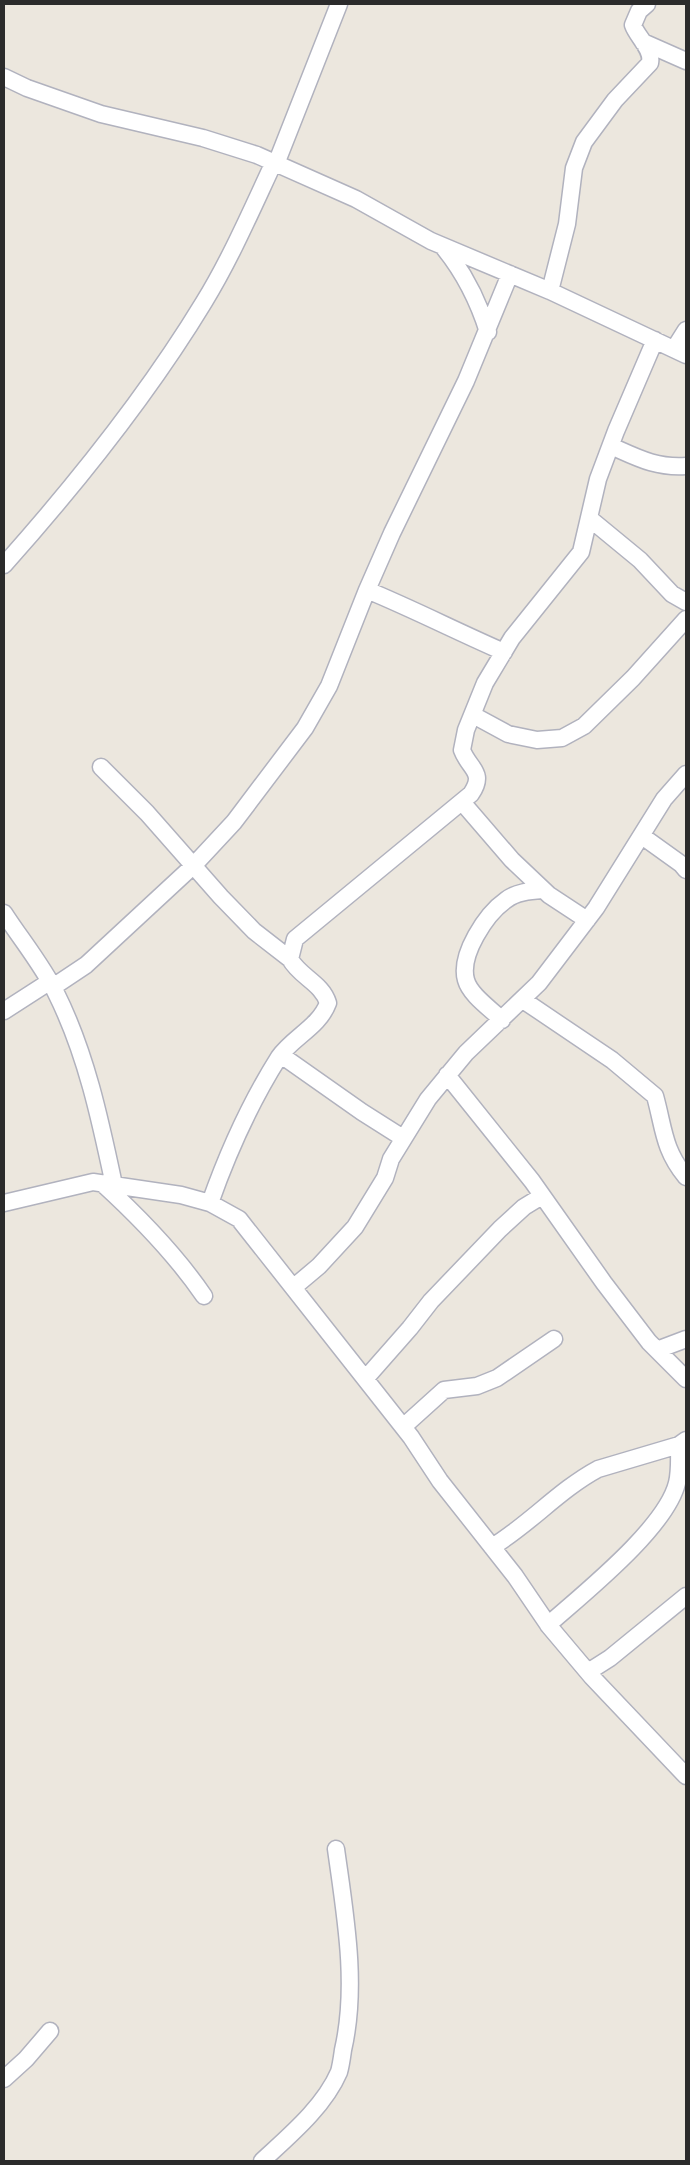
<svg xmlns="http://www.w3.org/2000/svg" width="690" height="2165" font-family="Raleway,sans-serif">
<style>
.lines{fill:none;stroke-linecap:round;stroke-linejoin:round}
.street-casing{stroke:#b1b2be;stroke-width:19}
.street{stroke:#fff;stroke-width:16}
</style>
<rect width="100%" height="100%" fill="#ece7de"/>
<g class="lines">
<g class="street-casing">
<path id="street" d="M643,42l43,19
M4,77l23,11 74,26 102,24 54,17 99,44 75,42 119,50 136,64
M276,164l63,-160
M444,248c21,26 34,52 44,84
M550,291l17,-67 7,-56 10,-26 31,-42 35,-37c3,-14 -13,-26 -17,-38l6,-14 8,-7
M674,349l12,-19
M611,446c27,12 45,22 75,20
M589,518l51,42 32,34 14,8
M4,565c73,-82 143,-169 200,-263 27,-44 48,-93 70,-140
M367,590c46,19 91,42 137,62
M473,715l35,19 29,6 25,-2 22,-12 49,-48 53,-59
M101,767l46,46 74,84 33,34 36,28
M462,802l50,58 37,35 38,25
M642,836l39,28 5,6
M4,913c16,25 39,53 52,80 30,60 44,126 58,192
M53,987l33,-22 108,-100 40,-43 71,-94 24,-42 38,-96 25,-57 74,-152 44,-107
M523,1000l89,60 43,36c9,32 8,53 31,81
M4,1011l45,-29
M502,1020c-11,-11 -32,-25 -36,-40 -7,-25 20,-66 40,-80 10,-8 24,-9 37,-10
M281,1055l81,57 41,26
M447,1075l85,106 72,102 45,59 37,37
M103,1184c36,33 73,71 101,112
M4,1203l89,-21 88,13 29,8 29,16 172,218 29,44 75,95 34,50 43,51 94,99
M210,1203c18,-51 40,-100 69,-146 14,-20 40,-30 49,-54 -6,-20 -28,-26 -38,-44l5,-20 176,-145c15,-22 -2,-25 -9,-44l4,-20 19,-47 27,-45 69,-86 17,-73 18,-48 39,-91
M294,1287l25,-21 36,-39 30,-49 6,-19 37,-60 38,-46 73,-70 57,-75 68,-109 22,-25
M657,1350l29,-11
M366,1378l44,-50 21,-27 69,-72 24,-22 18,-11
M403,1427l41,-37 33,-4 20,-8 57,-39
M492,1547c38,-23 67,-57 106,-78l81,-24 7,-5
M548,1625c36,-32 118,-97 129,-142 3,-12 2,-26 2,-38
M588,1672l22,-14 76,-62
M4,2079l22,-20 24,-28
M262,2161c27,-25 62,-54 77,-89 2,-7 3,-15 4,-22 15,-65 2,-136 -7,-201"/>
</g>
<use href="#street" class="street"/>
</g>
<rect width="690" height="2165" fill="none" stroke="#2b2b2b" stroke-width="10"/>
</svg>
